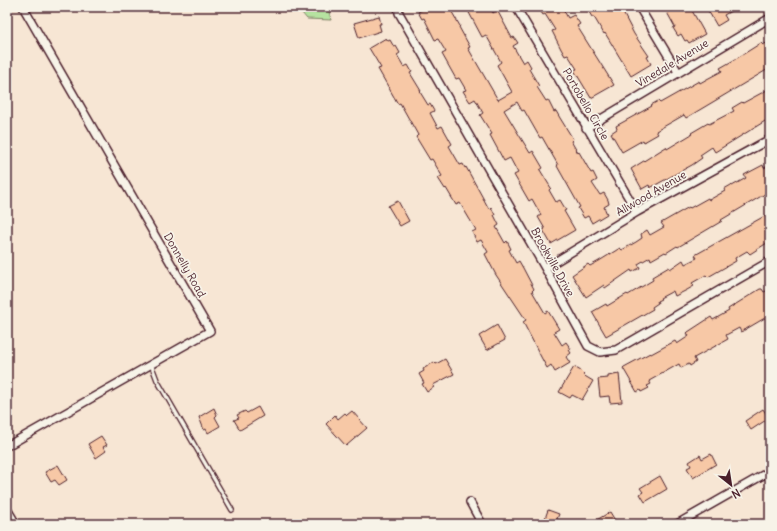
<svg xmlns="http://www.w3.org/2000/svg" width="777" height="531" font-family="Delius,sans-serif">
<style>
.green{fill:#b6e2a0;stroke:#808066}
.building{fill:#f7c8a6;stroke:#4a1f2b}
.lines{fill:none;stroke-linecap:round;stroke-linejoin:round}
.service-casing{stroke:#4a1f2b;stroke-width:6}
.minor-casing{stroke:#4a1f2b;stroke-width:10}
.service{stroke:#f7f3e8;stroke-width:3.5}
.minor{stroke:#f7f3e8;stroke-width:7}
.labels{text-anchor:middle;dominant-baseline:central;stroke-width:3.5;stroke-linejoin:round;paint-order:stroke}
.street-label{font-size:11px;fill:#4a1f2b;stroke:#f7f3e8}
</style>
<rect width="100%" height="100%" fill="#f7e6d4"/>
<filter id="ink" filterUnits="userSpaceOnUse"><feTurbulence type="fractalNoise" baseFrequency=".025" numOctaves="2"/><feDisplacementMap in="SourceGraphic" scale="8" xChannelSelector="R" yChannelSelector="G"/><feConvolveMatrix kernelMatrix="1 2 1 2 8 2 1 2 1" color-interpolation-filters="sRGB"/></filter>
<g filter="url(#ink)">
<path class="green" d="M297,7h31l3,13 -24,-1z"/>
<path class="building" d="M421,7h28l11,19 -1,1 11,20 -2,1 30,52 14,-8 -15,-27 4,-3 -15,-27 -4,2 -16,-30h24l3,6 4,-3 15,28 2,-1 4,6 -5,3 10,17 4,-3 4,7 -2,2 10,17 -2,1 9,14 2,-1 6,12 2,-1 4,7 13,21 -2,2 7,12 1,-1 12,21 2,-1 4,8 -5,3 8,12 4,-2 4,7 1,4 -5,3 3,7 -15,9 -4,-7 -4,2 -6,-10 2,-1 -23,-41 1,-1 -16,-28 -2,1 -16,-28 -2,1 -5,-9 -13,8 26,43 3,-2 10,17 -3,2 11,18 -2,2 7,12 4,-2 6,10 -2,1 11,19 -24,14 -8,-14 2,-1 -7,-12 3,-2 -9,-16 -3,2 -15,-26 4,-2 -8,-15 -6,3 -14,-26 2,-1 -12,-19 3,-2 -8,-14 -5,3 -2,-3 -5,-8 3,-1 -7,-12 -3,1 -14,-25 4,-2 -8,-13 -3,1 -11,-22 -2,1 -4,-7 4,-2z
M538,7h24l6,11 6,-3 6,9 -3,2 37,59 -23,13 -17,-28 3,-1 -9,-14 -3,1 -4,-7 -9,-18 3,-1 -10,-16 -2,1z
M590,7h30l14,27 15,22 -2,1 4,7 -20,12 -26,-43 -1,1 -10,-17h-2l-3,-5 2,-2z
M664,7h26l15,27 -16,9 -2,-3 -2,1 -4,-7 -3,2 -5,-8 2,-1z
M706,7h32l-14,8 3,5 -10,6z
M379,16l2,8h-2l2,7 -22,7 -5,-15z
M386,38l2,3 2,-1 4,7 2,-1 4,7 -3,2 7,12 4,-2 4,7 -2,1 11,18 -1,1 8,13 2,-1 4,7 -4,2 8,15 4,-2 10,18 -3,2 11,19 3,-1 2,4 1,-1 23,42 2,-2 4,8h-1l5,10 -3,2 9,16 2,-2 4,8 -2,1 7,13 3,-2 4,7 11,21 -2,2 13,22 3,-2 11,18 -5,3 8,13 4,-3 5,7 -2,1 2,3 -5,4 4,6 -15,9 -4,-7 -4,3 -6,-11 -18,-35 3,-2 -30,-45 -11,-21 3,-2 -7,-12 -4,2 -5,-10 4,-2 -16,-27 -4,2 -10,-17 -1,1 -7,-11 4,-2 -10,-17 -2,1 -14,-23 2,-2 -18,-32 -2,1 -20,-35 3,-1 -12,-20z
M770,41v27l-84,50 -2,-3 -28,16 2,3 -14,8 -1,-2 -21,12 -11,-19 6,-4 -1,-3 36,-20 -1,-1 7,-4 2,2 39,-22 1,2 7,-4 15,-8 -2,-3 14,-8 27,-17 2,2z
M767,90l3,5v23l-55,34 -3,-5 -12,8 2,3 -10,7 -42,23 -1,-3 -7,4 -11,-20 35,-22 1,2 25,-15 -1,-1 17,-10 1,1 25,-13 -2,-3 10,-6 1,1z
M763,165l1,3 6,-3v26l-49,29 1,1 -44,26 -1,-1 -11,7 -1,-1 -14,8 -1,-3 -12,7 2,4 -8,4 -1,-2 -26,18 -1,-3 -18,12 -14,-22 16,-11 2,2 9,-5 21,-13 2,2 14,-8 6,-4 -1,-4 6,-4 3,5 14,-8 -3,-4 28,-16 1,1 18,-10 1,2 16,-9 -1,-2 7,-4 1,1 14,-8 -2,-3z
M398,201l11,20 -9,5 -12,-20z
M770,213v28l-20,13 -3,-3 -12,7 1,3 -28,16 -2,-2 -14,8 2,3 -7,4 -12,6 -2,-5 -13,7 1,1 -4,2 1,2 -6,4 1,2 -47,27 -14,-24 14,-8 1,2 20,-12 1,1 25,-15 -1,-3 17,-10 1,2 13,-9 2,4 12,-6 -2,-3z
M760,289h2l2,3 6,-3v26l-29,17 -2,-4 -13,7 2,4 -34,19 2,4 -6,4 -1,-2 -8,4 -2,-4 -30,17 2,3 -4,2 2,2 -8,4 -1,-2 -3,2 -14,-24 1,-1 26,-14 1,1 24,-13 2,3 12,-8 -2,-3 1,-1 23,-15 2,3 16,-9 -1,-2z
M497,325l8,15 -18,10 -8,-14z
M445,359l9,15 -21,11 1,2 -7,5 -5,-8 2,-1 -5,-9 5,-3 -1,-2 11,-7 2,2z
M574,367l7,4 3,3 -1,1 10,6 -11,19 -10,-5 -2,3 -11,-6z
M619,374l3,28 -12,1 -1,-7 -9,1 -2,-18 10,-1v-2z
M258,407l5,9 -23,14 -6,-10 5,-2 -2,-3 8,-4 2,2z
M214,408l3,7 -2,2 5,9 -12,7 -2,-4 -2,1 -5,-13z
M763,409l6,9 -18,12 -6,-9z
M352,411l15,17 -21,18 -20,-22 9,-9 3,4 7,-6 2,2z
M101,436l6,9 -4,2 3,4 -10,7 -8,-14z
M711,454l5,10 -23,14 -6,-10 4,-2 -2,-4 11,-7 2,4z
M58,465l9,15 -8,5 -4,-5 -4,2 -6,-10z
M660,476l7,13 -22,13 -5,-8 3,-2 -3,-4z
M548,510l11,4 -4,10h-12z
M610,512l6,10 -4,2h-22z"/>
<g class="lines">
<g class="service-casing">
<path id="service" d="M151,364l6,16 75,130"/>
</g>
<g class="minor-casing">
<path id="minor" d="M398,7l1,6 146,255 43,78 12,6 16,-2 154,-89
M516,7l121,205
M639,7l39,65
M586,128l184,-110
M545,268l92,-56 133,-73
M7,446l203,-115 -187,-324
M470,502l12,22
M7,509l9,15
M677,524l93,-53"/>
</g>
<use href="#service" class="service"/>
<use href="#minor" class="minor"/>
</g>
</g>
<g class="labels">
<g class="street-label">
<text transform="translate(672 63) rotate(-31)">Vinedale Avenue</text>
<text transform="translate(586 104) rotate(60)">Portobello Circle</text>
<text transform="translate(651 193) rotate(-30)">Allwood Avenue</text>
<text transform="translate(553 262) rotate(61)">Brookville Drive</text>
<text transform="translate(185 265) rotate(60)">Donnelly Road</text>
</g>
</g>
<rect width="777" height="531" fill="none" stroke="#f7f3e8" stroke-width="24"/>
<rect x="12" y="12" width="753" height="507" fill="none" stroke="#4a1f2b" stroke-width="1.5" filter="url(#ink)"/>
<g transform="translate(731 485) rotate(150)" stroke="#f7f3e8" stroke-width="3" paint-order="stroke">
<path d="M0-3L7 15L0 10L-7 15Z" fill="#4a1f2b"/>
<text y="-6" font-size="11" font-weight="bold" text-anchor="middle" fill="#4a1f2b">N</text>
</g>
</svg>
